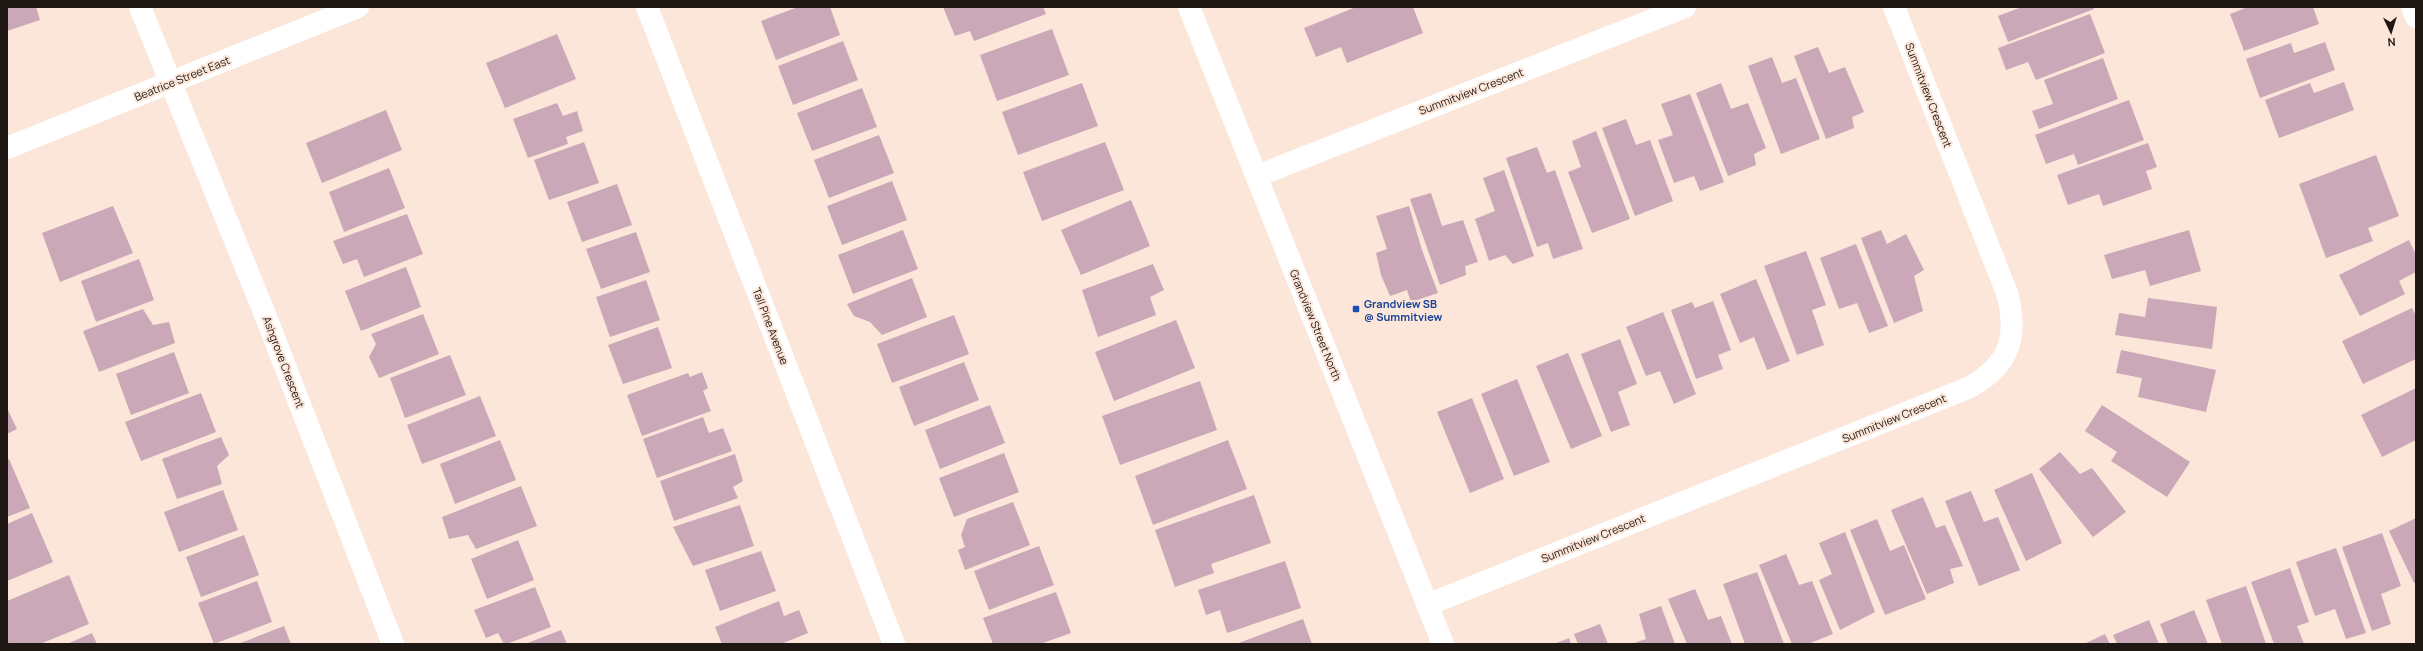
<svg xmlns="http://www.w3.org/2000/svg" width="2423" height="651" font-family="Manrope,sans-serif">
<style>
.building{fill:#caa8b7}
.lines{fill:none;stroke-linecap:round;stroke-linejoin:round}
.minor{stroke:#fff;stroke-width:22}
.transit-dot{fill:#1a4fb4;stroke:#fbe6d9;stroke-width:1.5}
.labels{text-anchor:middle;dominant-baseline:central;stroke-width:4;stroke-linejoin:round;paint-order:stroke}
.street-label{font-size:11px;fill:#1f1713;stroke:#fbe6d9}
.transit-label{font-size:11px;font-weight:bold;fill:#164399;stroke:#fbe6d9;text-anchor:start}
</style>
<rect width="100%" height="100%" fill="#fbe6d9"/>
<path class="building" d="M7,7h29l4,13 -33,11z
M798,7h32l10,28 -64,25 -15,-39z
M943,7h100l3,7 -72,27 -4,-10 -15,5z
M1356,7h57l10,26 -76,30 -6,-16 -25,10 -12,-29z
M2022,7h72v2l-86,33 -10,-26z
M2248,7h65l6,17 -75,27 -14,-37z
M2090,14l15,39 -69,27 -8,-18 -22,8 -8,-22z
M1052,29l17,46 -72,26 -17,-46z
M557,34l19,45 -71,29 -19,-45z
M843,41l15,39 -65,25 -15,-39z
M2325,42l10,28 -75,28 -14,-39 45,-16 3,10z
M1818,47l11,26 16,-6 19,45 -12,5 2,11 -28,11 -32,-83z
M1772,57l10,26 14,-5 24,61 -39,15 -33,-88z
M2103,58l15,41 -79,30 -7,-18 21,-7 -9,-24z
M2344,82l10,28 -75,28 -14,-38 45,-17 4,10z
M1082,83l16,43 -80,29 -16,-43z
M1721,83l10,26 17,-6 18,45 -12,6 2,11 -28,11 -32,-83z
M862,88l15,39 -65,24 -15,-38z
M1690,94l34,88 -24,9 -6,-15 -20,7 -16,-43 15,-5 -12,-31z
M2129,100l15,40 -66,25 -4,-11 -28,10 -11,-29z
M557,103l6,13 14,-5 6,20 -17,6 2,7 -40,14 -15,-39z
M386,110l16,40 -80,33 -16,-40z
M1626,119l10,26 14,-5 23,61 -38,15 -33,-88z
M1596,131l34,88 -38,14 -24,-61 13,-5 -9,-26z
M879,135l15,38 -65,25 -15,-38z
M584,142l15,41 -50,17 -15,-40z
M1105,142l19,48 -82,31 -19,-49z
M2148,143l9,24 -11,4 6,18 -49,17 -4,-12 -31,11 -11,-30z
M1537,147l10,26 8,-3 28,79 -30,10 -5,-16 -11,4 -31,-89z
M2376,155l23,61 -31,12 5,13 -47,17 -27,-74z
M389,168l16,40 -61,24 -15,-40z
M1504,170l30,86 -21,8 -8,-9 -16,6 -14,-42 20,-8 -12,-33z
M892,181l15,39 -65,25 -15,-39z
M617,184l15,41 -50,17 -15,-40z
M1431,193l11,33 21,-6 15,42 -13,4 1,9 -26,10 -30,-86z
M1131,200l19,46 -69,29 -20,-45z
M113,206l20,47 -73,29 -18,-49z
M1409,206l13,44 16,43 -27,9 -4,-12 -17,6 -9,-21 -5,-22 11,-4 -11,-33z
M407,214l16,40 -59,23 -7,-18 -14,5 -10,-23z
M903,230l15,39 -65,25 -15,-39z
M1881,230l6,14 19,-10 18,36 -10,6 9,35 -29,12 -33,-85z
M2189,230l12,41 -51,15 -5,-16 -33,9 -8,-24z
M636,232l14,40 -49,17 -15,-40z
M2409,240l7,15v17l-17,9 6,13 -45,22 -21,-41z
M1856,244l32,82 -19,7 -12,-30 -18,6 -19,-51z
M1806,251l20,54 -14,5 12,35 -27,10 -33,-89z
M139,259l15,41 -58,22 -15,-41z
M1153,264l11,26 -14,7 6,18 -58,22 -16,-47z
M406,267l15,40 -60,24 -16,-40z
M912,278l15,39 -45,18 -12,-13 -16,-6 -7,-12z
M1756,279l34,82 -23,9 -13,-33 -14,6 -20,-49z
M646,280l14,40 -50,17 -14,-40z
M2148,298l69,9 -5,42 -97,-14 4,-22 26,4z
M1713,301l18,49 -13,5 5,14 -27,10 -25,-69 21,-8 3,6z
M2412,308l4,8v43l-53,25 -21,-43z
M143,309l10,16 16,-3 6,21 -76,29 -16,-41z
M1663,312l33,82 -22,10 -14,-33 -14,5 -20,-49z
M423,314l16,40 -60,24 -10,-21 7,-13 -5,-10z
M954,315l15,39 -77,29 -15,-39z
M1176,320l19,48 -81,33 -19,-49z
M658,327l14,41 -49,16 -15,-39z
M1620,339l17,45 -19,8 12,33 -19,7 -30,-78z
M2121,350l95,20 -10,42 -68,-15 4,-19 -26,-5z
M174,352l15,41 -58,22 -15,-41z
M1568,353l34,83 -31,13 -35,-83z
M450,355l16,40 -61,23 -15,-40z
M964,362l15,38 -65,26 -15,-39z
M702,372l6,16 -5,3 8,20 -69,25 -15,-41 61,-22 2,4z
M1517,379l33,83 -36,14 -33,-82z
M1200,381l17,49 -97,35 -18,-49z
M2416,388v52l-34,17 -21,-42z
M201,393l15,39 -75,29 -16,-39z
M480,396l16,40 -74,28 -15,-39z
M1472,398l32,81 -34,14 -33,-81z
M990,405l15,38 -65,26 -15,-39z
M2102,405l88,57 -23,35 -56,-36 6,-9 -32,-21z
M7,408l10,21 -10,5z
M703,417l6,16 14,-5 9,23 -75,27 -14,-39z
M221,437l8,18 -12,11 5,18 -45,15 -15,-40z
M500,440l16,40 -61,24 -15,-40z
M1228,440l19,49 -94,36 -18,-49z
M2060,452l20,22 12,-6 34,44 -33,25 -54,-68z
M1004,453l15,39 -65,25 -15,-39z
M735,454l8,27 -10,6 5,11 -64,23 -14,-40z
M9,459l21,49 -23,9v-57z
M2032,473l30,70 -36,18 -32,-71z
M521,486l16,40 -61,23 -8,-14 -19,4 -7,-22z
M223,490l15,40 -59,22 -15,-40z
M1971,491l13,31 14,-5 22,53 -41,16 -34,-85z
M1254,495l17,48 -60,21 3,9 -39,14 -20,-57z
M1923,497l13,31 9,-3 18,41 -13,3 4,14 -27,11 -36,-84z
M1013,502l17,43 -65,25 -7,-20 7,-3 -4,-12 6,-16z
M740,505l14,41 -61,20 -20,-39z
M32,513l21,49 -46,19v-57z
M2416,518v65h-2l-25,-52z
M1877,519l13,32 14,-6 22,54 -41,16 -35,-85z
M1845,532l30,80 -35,18 -21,-50 13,-6 -13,-31z
M2382,533l19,53 -20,8 10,30 -19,7 -30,-84z
M244,535l15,40 -58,22 -15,-40z
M518,540l16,40 -47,19 -16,-40z
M1039,546l15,39 -65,25 -15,-39z
M2336,548l30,85 -20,6 -11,-30 -20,7 -19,-54z
M761,551l15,40 -56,20 -15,-41z
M1786,554l13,31 13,-4 21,53 -25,10h-16l-33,-79z
M1285,561l16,47 -74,25 -7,-23 -14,5 -8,-25z
M2290,568l19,54 -12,4 7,18h-30l-23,-62z
M1757,572l27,72h-39l-22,-60z
M69,575l20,49 -49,20h-31l-2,-5v-38z
M257,581l15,41 -58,22 -16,-41z
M2246,586l20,58h-44l-16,-44z
M535,587l16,40 -44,17h-3l-6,-11 -12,5 -12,-28z
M1695,589l13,31 13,-4 11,28h-45l-19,-45z
M1056,592l15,41 -31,11h-47l-10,-26z
M779,601l5,15 15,-6 9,23 -27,11h-59l-7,-17z
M1661,606l14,38h-44l15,-5 -7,-25z
M2194,610l14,34h-40l-8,-20z
M1303,619l9,25h-76z
M2149,620l10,24h-42l-4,-9z
M1600,624l8,20h-30l-4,-10z
M284,626l7,18h-53z
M561,630l6,14h-42z
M92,633l5,11h-30z
M2105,634l5,10h-26z
M1569,638l2,6h-17z"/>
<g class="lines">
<path class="minor" d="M140,7l124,305 129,332
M647,7l247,637
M1189,7l254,637
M2412,7l4,10
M7,148l351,-141
M1257,176l428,-169
M1427,605l541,-217c41,-22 51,-50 39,-95l-113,-286"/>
</g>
<rect class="transit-dot" x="1352" y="305" width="8" height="8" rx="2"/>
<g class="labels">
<g class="street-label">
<text transform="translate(182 78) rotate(-22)">Beatrice Street East</text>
<text transform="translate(1471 91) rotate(-21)">Summitview Crescent</text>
<text transform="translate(1929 95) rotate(69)">Summitview Crescent</text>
<text transform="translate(1316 325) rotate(68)">Grandview Street North</text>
<text transform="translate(771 326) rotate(69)">Tall Pine Avenue</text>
<text transform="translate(284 362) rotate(69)">Ashgrove Crescent</text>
<text transform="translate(1894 418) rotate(-22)">Summitview Crescent</text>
<text transform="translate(1593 538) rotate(-22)">Summitview Crescent</text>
</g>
<g class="transit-label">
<text x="1364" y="303">Grandview SB<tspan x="1364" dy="13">@ Summitview</tspan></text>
</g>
</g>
<rect width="2423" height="651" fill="none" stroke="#1f1713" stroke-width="16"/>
<g transform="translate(2391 32) rotate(176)" stroke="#fbe6d9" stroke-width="3" paint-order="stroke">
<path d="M0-3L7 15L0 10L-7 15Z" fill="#1f1713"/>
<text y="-6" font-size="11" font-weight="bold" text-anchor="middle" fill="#1f1713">N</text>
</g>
</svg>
